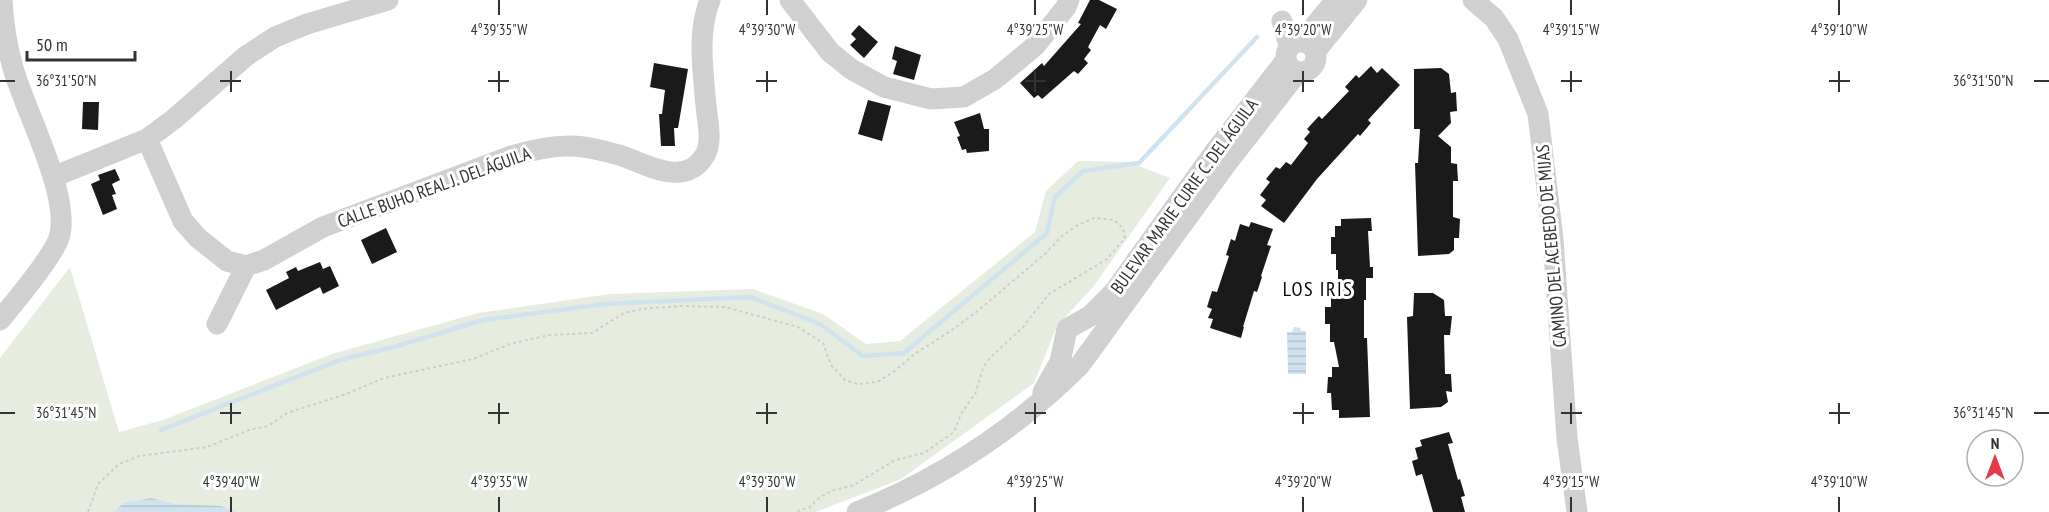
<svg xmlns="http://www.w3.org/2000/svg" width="2049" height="512" font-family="'PT Sans Narrow',sans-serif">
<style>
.green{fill:#e6ecdf}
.water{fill:url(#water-rules)}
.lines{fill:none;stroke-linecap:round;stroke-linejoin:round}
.stream{stroke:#cfe2ee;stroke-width:4.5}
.building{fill:#1a1a1a}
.path{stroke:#cdcdcd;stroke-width:2;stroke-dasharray:3 3;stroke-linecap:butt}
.minor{stroke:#d0d0d0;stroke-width:21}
.ticks{fill:none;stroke:#333;stroke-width:2}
.labels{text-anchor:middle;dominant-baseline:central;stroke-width:6;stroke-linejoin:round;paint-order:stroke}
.street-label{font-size:18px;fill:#333;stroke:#fff}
.neighbourhood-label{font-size:20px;letter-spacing:1.5px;fill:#000;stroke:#fff}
.ticks-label{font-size:15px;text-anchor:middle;fill:#333;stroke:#fff;stroke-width:6;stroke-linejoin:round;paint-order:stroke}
</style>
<defs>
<pattern id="water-rules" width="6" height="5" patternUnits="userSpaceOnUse" patternTransform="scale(1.5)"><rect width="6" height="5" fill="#cfe2ee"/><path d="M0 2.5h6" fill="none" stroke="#b2c2cd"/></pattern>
</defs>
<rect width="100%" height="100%" fill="#fff"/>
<path class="green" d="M1078,161l50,1 42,16 -77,109 -36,39 -23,57 -133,96 -85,33h-816v-154l70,-91 49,165 44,-12 169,-66 146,-41 132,-19 143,-5 70,25 43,30 34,-3 135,-109 11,-41z"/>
<path class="water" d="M1294,327l6,1 1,3h5v43h-18l-1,-42h5z
M151,498l23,6 47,2 15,6h-122l9,-9z"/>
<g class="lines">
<path class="stream" d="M161,430l179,-70 57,-14 86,-26 122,-16 146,-7 69,27 43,32 41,-3 143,-120 8,-36 28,-26 56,-8 118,-126"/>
</g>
<path class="building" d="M1090,0h9l18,9 -11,20 -6,-4 -12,22 3,3 -7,9 4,4 -10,11 -4,-3 -32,28 -4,-4 -4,3 -14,-15 22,-20 2,3 37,-42 -3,-1z
M859,25l19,17 -14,16 -14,-13 6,-6 -5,-5z
M895,46l26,9 -7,25 -21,-6 4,-13 -5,-2z
M654,63l34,6 -10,59h-4l1,18h-14l-2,-32h3l3,-24 -15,-3z
M1371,66l6,7 5,-5 18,17 -32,35 3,3 -11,13 -2,-2 -41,45 -33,44 -23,-17 5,-6 -6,-5 10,-13 -4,-3 10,-12 4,2 6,-7 5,3 17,-22 -4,-4 6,-7 -3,-3 12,-13 3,3 27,-28 -4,-4 11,-12 3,3z
M1441,68l8,6 2,19 5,-1 1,19 -7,1 1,11 -13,13 13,11v16l6,1 1,17h-5v36l7,2 -1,19h-5v12l-5,4 -31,2 -3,-93h3l2,-34h-6v-60z
M868,100l23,6 -9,35 -24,-7z
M83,102h16l-1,28 -16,-1z
M980,113l4,16h5v22l-22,2 -1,-4 -4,1 -5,-13 3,-1 -6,-14z
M115,169l5,11 -8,4 4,10 -4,1 5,14 -14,6 -12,-31 9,-4 -2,-5z
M1371,218l1,13h-4l2,36h3v11h-7v22h-2v38h3l3,79 -31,1v-8h-7l-1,-17h-4l1,-16h4v-10h7l-5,-25h-4v-18h-5v-17h6v-9h7v-28h-2v-16h-5v-17h4v-11h6v-7z
M1251,222l22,7 -6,16 4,1 -10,30 1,1 -5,15 -3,-1 -11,36h1l-3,11 -31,-10 3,-9 -5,-1 4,-9 -5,-2 5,-16 5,1 12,-36 -3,-1 5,-16 4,2 5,-17 9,3z
M386,228l11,24 -25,12 -11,-24z
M320,262l3,7 7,-3 9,20 -16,8 -3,-7 -44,23 -10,-20 23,-12 -3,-6 10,-5 2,4z
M1414,293h19l11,7 1,16h7l-2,19h-6l1,39h6l1,18 -6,-1 2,11 -7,5 -31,2 -3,-92 6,-1z
M1449,432l4,11 -5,1 10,36 2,-1 5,17 -4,1 4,15h-32l-11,-38 -6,2 -4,-15 6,-2 -3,-11 7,-2 -2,-6z"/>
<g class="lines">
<path class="path" d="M88,512l10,-28 21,-20 20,-8 68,-9 42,-17 19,-4 19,-13 59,-19 38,-16 89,-19 37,-15 39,-9 43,-2 32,-20 18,-4 37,-3 46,1 73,20 25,16 8,22 14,15 13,4 19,-2 15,-9 24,-20 36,-23 28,-21 66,-56 16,-17 16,-11 16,-7 20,2 9,8 2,10 -18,21 -58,35 -26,33 -34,32 -6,9 -7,24 -15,22 -7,18 -30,21 -29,7 -41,25 -20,5 -14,7 -10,10 -15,5"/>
<path class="minor" d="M790,0l40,52 21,17 33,18 47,12 33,-2 31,-18 40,-33 31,-39 3,-7
M1473,0l21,18 14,21 30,75 15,125 14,199 10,74
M1282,21l7,25
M1302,41l34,-41
M1286 57a15 15 0 1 1 30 0a15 15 0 1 1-30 0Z
M1315,52l42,-52
M147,139l36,82 15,17 29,23 19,5 18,-6 59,-33 188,-71c20,-6 41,-11 63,-10 14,1 31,5 45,9 28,9 66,34 86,0 8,-14 2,-35 1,-50 -3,-34 -9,-73 4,-105
M53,177l94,-38 27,-20 72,-63 29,-19 32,-13 81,-24
M0,320c15,-18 52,-62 59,-82 13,-41 -34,-127 -46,-170 -6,-22 -10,-46 -11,-68
M217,324l29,-58
M1043,392l17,-30 7,-33 23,-13 24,-24 99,-138 73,-94
M857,512c85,-34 159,-83 223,-147l147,-202 71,-91"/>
</g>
<path class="ticks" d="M499,0v15M767,0v15M1035,0v15M1303,0v15M1571,0v15M1839,0v15M231,71v21M499,71v21M767,71v21M1035,71v21M1303,71v21M1571,71v21M1839,71v21M0,81h15M220,81h21M488,81h21M756,81h21M1025,81h21M1293,81h21M1561,81h21M1829,81h21M2034,81h15M231,403v21M499,403v21M767,403v21M1035,403v21M1303,403v21M1571,403v21M1839,403v21M0,413h15M220,413h21M488,413h21M756,413h21M1025,413h21M1293,413h21M1561,413h21M1829,413h21M2034,413h15M231,497v15M499,497v15M767,497v15M1035,497v15M1303,497v15M1571,497v15M1839,497v15"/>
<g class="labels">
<g class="street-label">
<text transform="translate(434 187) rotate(-20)">CALLE BUHO REAL J. DEL ÁGUILA</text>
<text transform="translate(1184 196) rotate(-54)">BULEVAR MARIE CURIE C. DEL ÁGUILA</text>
<text transform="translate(1551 246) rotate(-95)">CAMINO DEL ACEBEDO DE MIJAS</text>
</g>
<g class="neighbourhood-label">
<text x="1318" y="289">LOS IRIS</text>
</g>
</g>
<g class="ticks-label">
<text x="499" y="35">4°39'35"W</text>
<text x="767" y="35">4°39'30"W</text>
<text x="1035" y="35">4°39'25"W</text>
<text x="1303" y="35">4°39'20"W</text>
<text x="1571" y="35">4°39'15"W</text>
<text x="1839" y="35">4°39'10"W</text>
<text x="66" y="86">36°31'50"N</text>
<text x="1983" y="86">36°31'50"N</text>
<text x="66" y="418">36°31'45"N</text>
<text x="1983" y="418">36°31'45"N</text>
<text x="231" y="487">4°39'40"W</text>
<text x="499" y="487">4°39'35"W</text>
<text x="767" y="487">4°39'30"W</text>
<text x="1035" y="487">4°39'25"W</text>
<text x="1303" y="487">4°39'20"W</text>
<text x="1571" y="487">4°39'15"W</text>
<text x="1839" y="487">4°39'10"W</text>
</g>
<g transform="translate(1995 458)"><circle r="28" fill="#ffffff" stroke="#adadad" stroke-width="1.5"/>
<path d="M0-4.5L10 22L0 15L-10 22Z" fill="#e63946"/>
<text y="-9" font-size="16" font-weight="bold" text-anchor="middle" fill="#333333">N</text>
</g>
<path d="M27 51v9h108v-9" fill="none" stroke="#333333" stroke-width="3"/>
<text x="36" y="51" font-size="18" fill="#333333" stroke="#ffffff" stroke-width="4.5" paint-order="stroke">50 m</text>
</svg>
